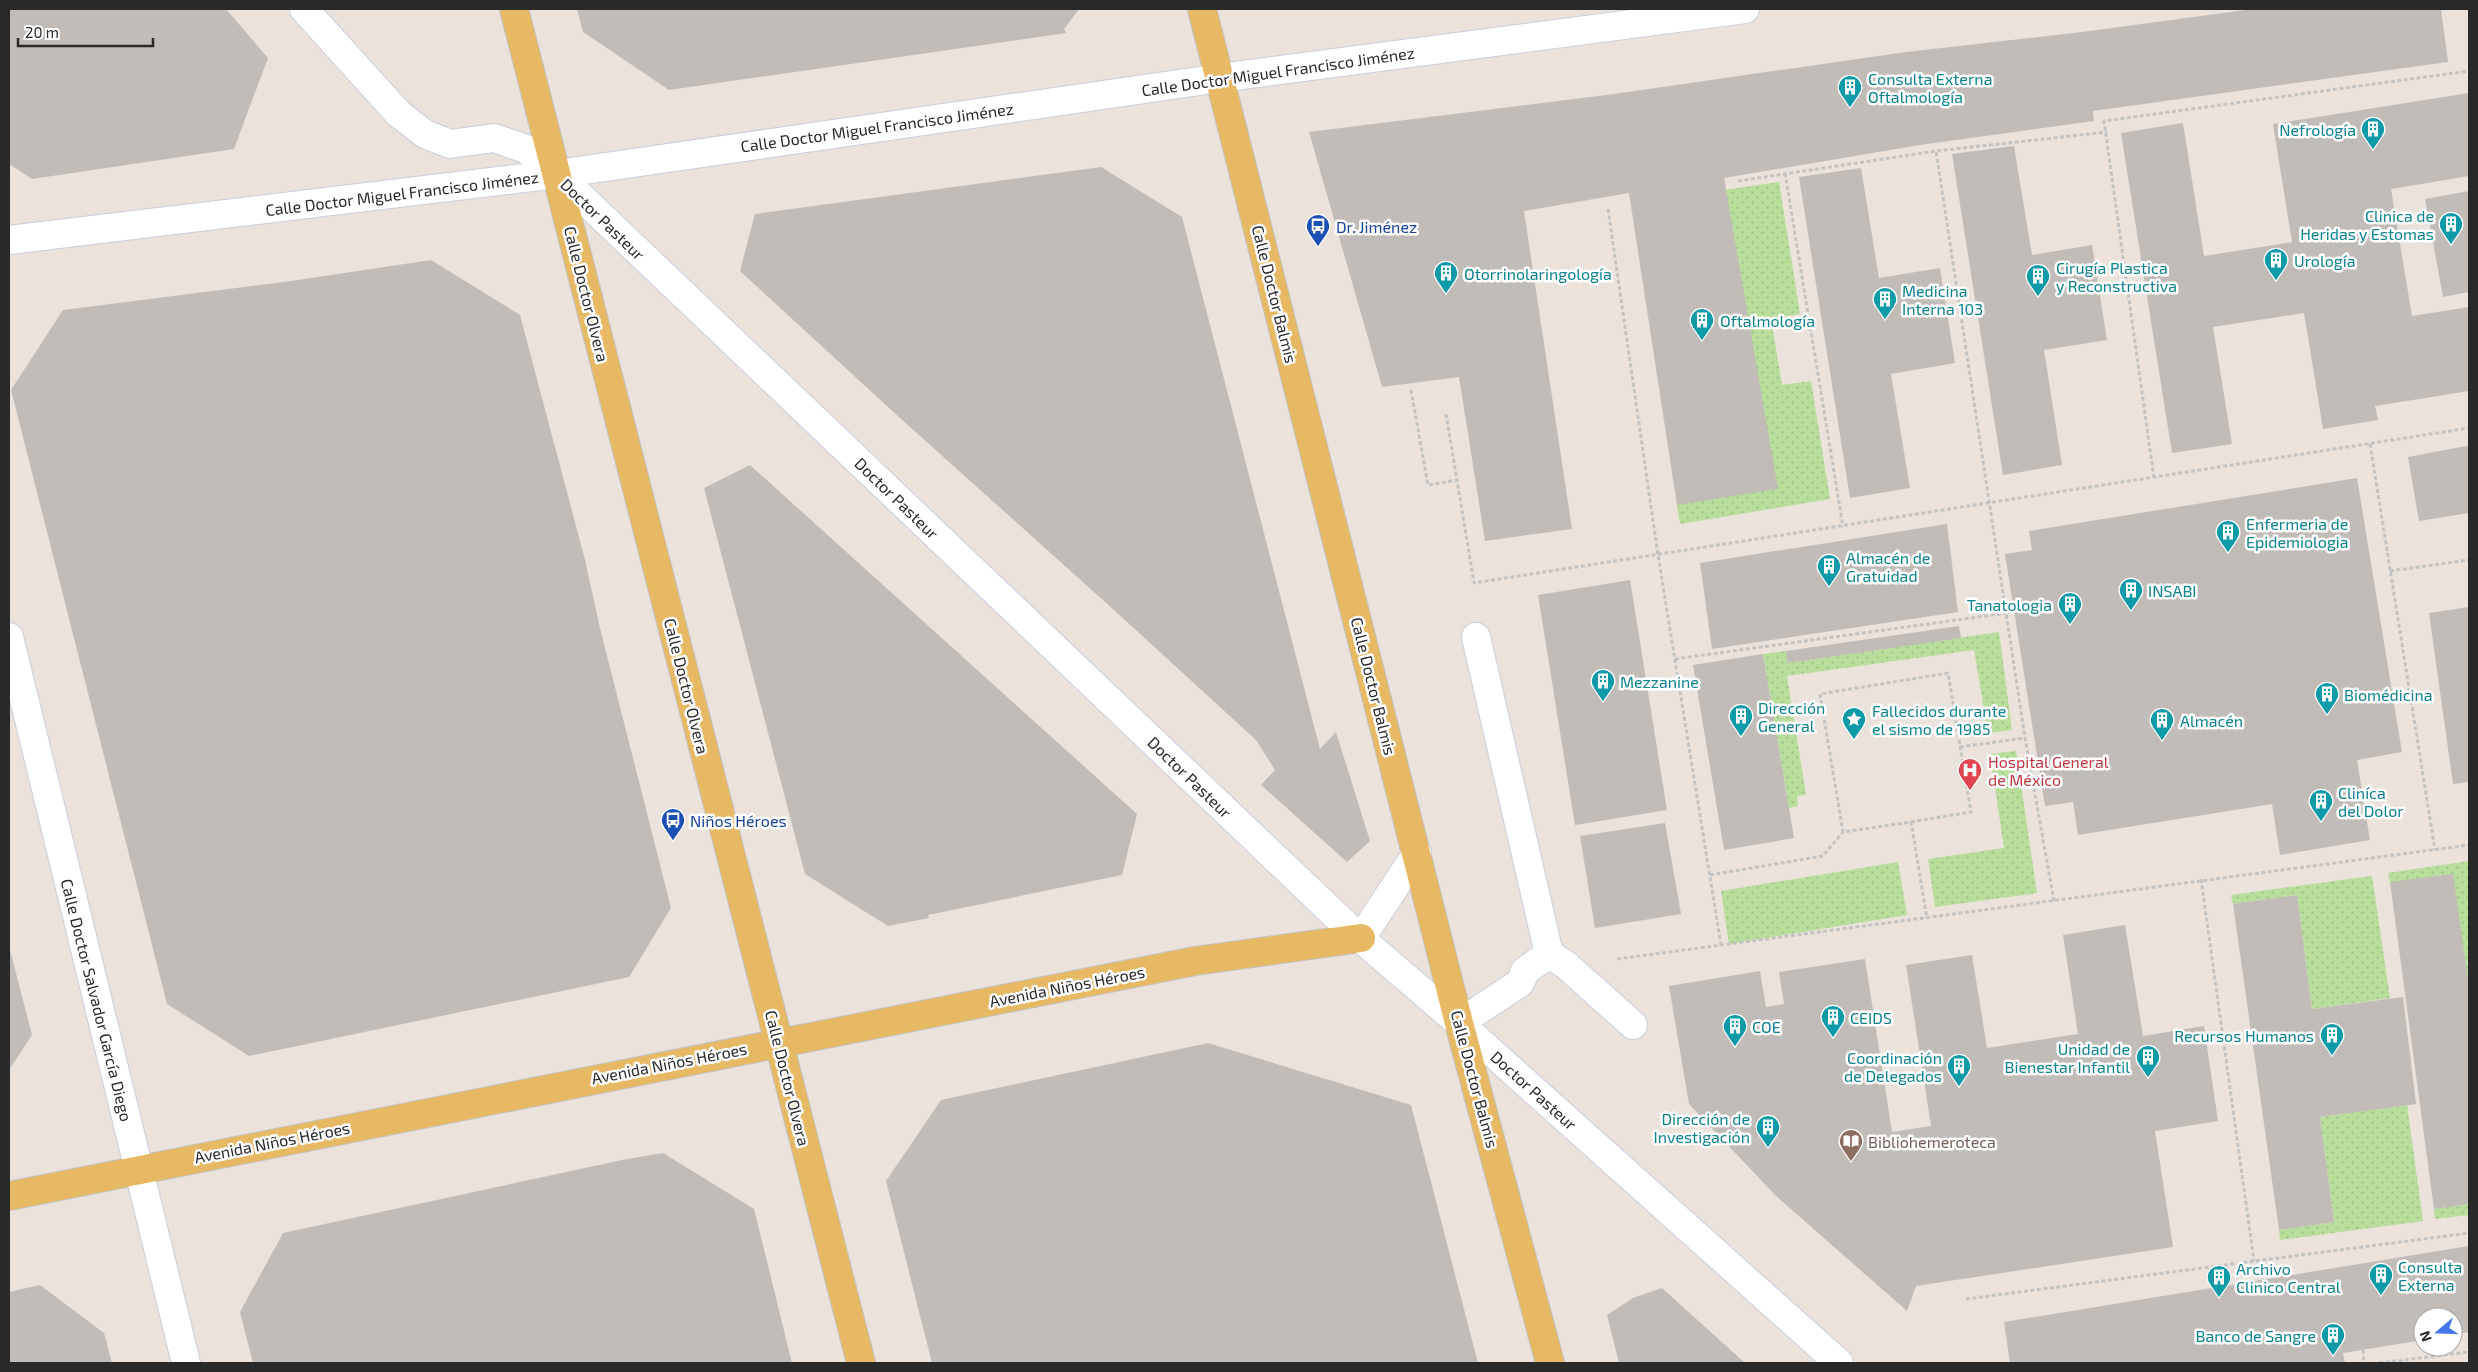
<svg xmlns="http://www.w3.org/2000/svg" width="2478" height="1372" font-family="'Exo 2',sans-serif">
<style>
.garden{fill:url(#garden-dots)}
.building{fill:#c2bcb8}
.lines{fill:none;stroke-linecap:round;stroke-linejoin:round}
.minor-casing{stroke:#caceda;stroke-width:30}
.major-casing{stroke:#c3c3c3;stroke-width:30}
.path{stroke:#c3c3c3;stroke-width:3;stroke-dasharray:4 2.5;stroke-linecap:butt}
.minor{stroke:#fff;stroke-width:28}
.major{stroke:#e7b964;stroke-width:28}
.labels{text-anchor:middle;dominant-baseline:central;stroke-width:5;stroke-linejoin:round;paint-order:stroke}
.street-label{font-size:16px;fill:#292929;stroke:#fff}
.culture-label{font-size:16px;fill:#0d838f;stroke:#fff;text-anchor:start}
.transit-label{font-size:16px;fill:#164399;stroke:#fff;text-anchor:start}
.health-label{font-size:16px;fill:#be3a42;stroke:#fff;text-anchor:start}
.education-label{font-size:16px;fill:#785e54;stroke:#fff;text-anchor:start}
</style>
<defs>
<pattern id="garden-dots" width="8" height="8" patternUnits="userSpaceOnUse" patternTransform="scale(1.25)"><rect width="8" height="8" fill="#b9dd9b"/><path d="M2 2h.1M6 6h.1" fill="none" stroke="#9fbe86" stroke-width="1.8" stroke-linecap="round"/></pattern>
</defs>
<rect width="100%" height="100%" fill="#eae2db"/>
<path class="garden" d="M1779,182l21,132 -29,5 11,66 29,-4 19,118 -150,25 -3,-19 48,-315z
M1999,632l13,98 -24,3 -14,-83 -187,26 19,119 -9,1 1,10 -9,2 -26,-154 23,-3 2,12z
M2016,751l21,142 -102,14 -7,-48 76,-11 -14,-94z
M2469,861v126h-1l-78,-105 -2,-9z
M1898,862l9,53 -178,29 -8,-53z
M2372,876l18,122 -78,11 -15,-114 -64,9 -2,-9z
M2407,1105l16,116 -143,19 -1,-10 55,-8 -14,-105z
M2469,1204v11l-34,4 -1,-10z"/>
<path class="building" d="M9,9h217l42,49 -34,91 -202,30 -23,-15z
M577,9h502l-15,20 2,4 -397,57 -86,-58z
M2253,9h188l7,53 -355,49 1,10 -174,24 -196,33 54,311 -101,16 -48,-312 -105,18 48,318 -87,12 -26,-164 -77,10 -73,-255 305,-38 292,-42 176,-20z
M2469,93v83l-78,13 21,127 57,-9v84l-94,15 3,14 -55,9 -19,-116 -91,14 19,117 -60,9 -51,-320 62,-10 21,133 88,-14 -19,-118z
M2014,146l18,109 60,-10 15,95 -63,10 18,115 -59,10 -51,-321z
M1101,167l81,50 138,532 16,-17 34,109 -23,21 -86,-77 14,-15 -19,-30 -142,-130 -214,-192 -160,-147 15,-57z
M1861,168l18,110 61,-10 15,95 -64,11 19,114 -60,10 -51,-321z
M2469,191v101l-26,5 -18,-98z
M431,260l89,55 65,245 15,68 71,280 -42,69 -380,79 -82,-52 -156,-614 52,-80 228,-29z
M2466,446h3v67l-50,8 -11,-64z
M750,465l387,349 -15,61 -194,40 1,3 -41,8 -83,-52 -101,-386z
M2357,478l45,274 -45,8 13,80 -90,15 -8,-51 -194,31 -5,-33 -28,4 -40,-252 27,-4 -3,-19z
M1947,524l11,88 -246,37 -12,-86z
M1630,580l37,230 -92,15 -37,-230z
M2469,607v175l-16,2 -24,-171z
M1959,626l2,12 -173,25 -2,-12z
M1763,654l31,184 -70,12 -31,-185z
M1665,823l16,91 -86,14 -15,-92z
M2453,874l16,113v217l-35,5 -44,-327z
M2297,895l15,114 91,-12 13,107 -96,13 14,105 -55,8 -46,-326z
M2125,925l18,111 61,-10 14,95 -63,10 18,116 -257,39 -9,25 -131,-115 -87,-92 -20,-118 91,-15 6,36 18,-3 -5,-32 86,-13 27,173 39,-6 -25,-161 66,-10 15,93 91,-14 -15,-99z
M9,946l23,89 -23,35z
M1208,1043l203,62 67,258h-546l-46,-182 55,-81z
M663,1153l91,56 38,154h-539l-13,-51 43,-79 344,-74z
M2469,1246v86l-16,3v-18h-30v23l-80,13 2,10h-335l-6,-41z
M40,1285l64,48 8,30h-103v-71z
M1662,1288l83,75h-126l-12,-48 26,-17z"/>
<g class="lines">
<g class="minor-casing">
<path id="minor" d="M304,9l95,105 26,20 25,10 44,-6 32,11 31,25 795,757 107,92 380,340
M9,240l548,-66 663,-96 525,-69
M9,637l177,726
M1361,938l56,-85
M1549,954l17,11 67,60
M1459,1023l61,-40 5,-12 24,-17 -73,-317"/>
</g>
<g class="major-casing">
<path id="major" d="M514,9l347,1354
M1202,9l257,1014 91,340
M9,1196l1186,-235 166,-23"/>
</g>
<path class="path" d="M1785,173l58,354
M1738,181l198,-30
M1608,209l50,346 63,390
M1411,390l17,95 29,-5
M1446,414l28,169 995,-155
M2370,444l65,406
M2154,478l-50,-357 365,-50
M2390,571l79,-11
M1675,659l332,-46
M1960,747l65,-9
M1911,822l60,-10 -23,-139 -128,21 23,138 68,-10 16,96
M1710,875l113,-19 20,-24
M2201,879l53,382
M2054,901l-29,-163 -89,-587 171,-19
M1617,959l852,-114
M1966,1299l503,-66
M2363,1350l1,13
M2379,1363l90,-11"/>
<use href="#minor" class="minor"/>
<use href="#major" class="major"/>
</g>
<defs>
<g id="building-pin" transform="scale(1.25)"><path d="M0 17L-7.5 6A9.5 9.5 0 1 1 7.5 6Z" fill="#0f9aa8" stroke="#fff"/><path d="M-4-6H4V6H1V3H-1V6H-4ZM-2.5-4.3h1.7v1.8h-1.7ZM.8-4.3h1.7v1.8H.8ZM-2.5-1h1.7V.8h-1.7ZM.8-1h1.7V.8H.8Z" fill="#fff"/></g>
<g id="bus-pin" transform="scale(1.25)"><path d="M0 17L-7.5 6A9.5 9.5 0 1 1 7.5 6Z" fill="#1a4fb4" stroke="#fff"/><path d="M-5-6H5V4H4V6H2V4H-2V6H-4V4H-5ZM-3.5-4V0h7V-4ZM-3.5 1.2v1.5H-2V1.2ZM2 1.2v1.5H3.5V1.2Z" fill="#fff"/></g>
<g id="sight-pin" transform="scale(1.25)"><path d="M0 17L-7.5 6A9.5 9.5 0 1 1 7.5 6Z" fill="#0f9aa8" stroke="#fff"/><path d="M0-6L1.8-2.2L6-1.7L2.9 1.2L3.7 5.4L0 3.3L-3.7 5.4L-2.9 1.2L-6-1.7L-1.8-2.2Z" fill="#fff"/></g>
<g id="hospital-pin" transform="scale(1.25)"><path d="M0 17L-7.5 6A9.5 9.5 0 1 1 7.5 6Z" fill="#e0444e" stroke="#fff"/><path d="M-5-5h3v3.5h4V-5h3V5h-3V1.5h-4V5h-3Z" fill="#fff"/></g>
<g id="library-pin" transform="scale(1.25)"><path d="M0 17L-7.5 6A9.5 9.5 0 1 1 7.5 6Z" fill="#8d6e63" stroke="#fff"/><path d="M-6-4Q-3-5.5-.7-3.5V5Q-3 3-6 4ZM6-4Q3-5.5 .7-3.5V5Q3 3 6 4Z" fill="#fff"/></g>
</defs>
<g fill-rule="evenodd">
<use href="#building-pin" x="1850" y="87"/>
<use href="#building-pin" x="2373" y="129"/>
<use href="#building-pin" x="2451" y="224"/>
<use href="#bus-pin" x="1318" y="226"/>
<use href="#building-pin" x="2276" y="260"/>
<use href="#building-pin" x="1446" y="273"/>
<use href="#building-pin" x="2038" y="276"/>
<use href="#building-pin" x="1885" y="299"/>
<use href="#building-pin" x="1702" y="320"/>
<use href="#building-pin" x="2228" y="532"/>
<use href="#building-pin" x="1829" y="566"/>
<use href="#building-pin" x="2131" y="590"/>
<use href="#building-pin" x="2070" y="604"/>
<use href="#building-pin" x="1603" y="681"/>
<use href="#building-pin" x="2327" y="694"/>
<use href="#building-pin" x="1741" y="716"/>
<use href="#sight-pin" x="1854" y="719"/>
<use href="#building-pin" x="2162" y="720"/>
<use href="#hospital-pin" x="1970" y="770"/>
<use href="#building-pin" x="2321" y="801"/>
<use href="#bus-pin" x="673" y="820"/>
<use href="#building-pin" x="1833" y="1017"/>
<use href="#building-pin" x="1735" y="1026"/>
<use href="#building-pin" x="2332" y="1035"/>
<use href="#building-pin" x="2148" y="1057"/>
<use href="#building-pin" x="1959" y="1066"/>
<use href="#building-pin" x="1768" y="1127"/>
<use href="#library-pin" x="1851" y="1141"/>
<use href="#building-pin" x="2381" y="1275"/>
<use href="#building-pin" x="2219" y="1277"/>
<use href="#building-pin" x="2333" y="1335"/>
</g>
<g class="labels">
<g class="street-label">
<text transform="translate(1278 71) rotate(-8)">Calle Doctor Miguel Francisco Jiménez</text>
<text transform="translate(877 127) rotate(-8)">Calle Doctor Miguel Francisco Jiménez</text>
<text transform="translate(402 193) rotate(-7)">Calle Doctor Miguel Francisco Jiménez</text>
<text transform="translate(603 219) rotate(44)">Doctor Pasteur</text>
<text transform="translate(587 294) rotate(76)">Calle Doctor Olvera</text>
<text transform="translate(1275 294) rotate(76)">Calle Doctor Balmis</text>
<text transform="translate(897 498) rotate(44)">Doctor Pasteur</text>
<text transform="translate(687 686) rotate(76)">Calle Doctor Olvera</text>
<text transform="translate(1374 686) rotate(76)">Calle Doctor Balmis</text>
<text transform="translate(1190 777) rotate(44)">Doctor Pasteur</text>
<text transform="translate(1067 986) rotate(-11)">Avenida Niños Héroes</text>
<text transform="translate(97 1000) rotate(76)">Calle Doctor Salvador García Diego</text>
<text transform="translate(669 1063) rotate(-11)">Avenida Niños Héroes</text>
<text transform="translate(788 1078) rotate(76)">Calle Doctor Olvera</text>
<text transform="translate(1475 1079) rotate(75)">Calle Doctor Balmis</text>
<text transform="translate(1534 1090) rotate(42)">Doctor Pasteur</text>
<text transform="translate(272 1142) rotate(-11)">Avenida Niños Héroes</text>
</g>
<g class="culture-label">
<text x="1868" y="78">Consulta Externa<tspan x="1868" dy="18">Oftalmología</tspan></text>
<text x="2356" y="129" text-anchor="end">Nefrología</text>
<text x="2434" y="215" text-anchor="end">Clinica de<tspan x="2434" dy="18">Heridas y Estomas</tspan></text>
<text x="2294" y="260">Urología</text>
<text x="2056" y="267">Cirugía Plastica<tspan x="2056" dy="18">y Reconstructiva</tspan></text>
<text x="1464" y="273">Otorrinolaringología</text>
<text x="1902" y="290">Medicina<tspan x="1902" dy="18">Interna 103</tspan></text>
<text x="1720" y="320">Oftalmología</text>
<text x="2246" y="523">Enfermeria de<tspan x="2246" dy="18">Epidemiologia</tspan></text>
<text x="1846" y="557">Almacén de<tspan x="1846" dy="18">Gratuidad</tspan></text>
<text x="2148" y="590">INSABI</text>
<text x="2052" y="604" text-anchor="end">Tanatologia</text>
<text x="1620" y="681">Mezzanine</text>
<text x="2344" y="694">Biomédicina</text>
<text x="1758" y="707">Dirección<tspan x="1758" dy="18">General</tspan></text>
<text x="1872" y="710">Fallecidos durante<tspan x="1872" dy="18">el sismo de 1985</tspan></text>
<text x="2180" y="720">Almacén</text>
<text x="2338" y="792">Cliníca<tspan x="2338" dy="18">del Dolor</tspan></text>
<text x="1850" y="1017">CEIDS</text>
<text x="1752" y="1026">COE</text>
<text x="2314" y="1035" text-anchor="end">Recursos Humanos</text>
<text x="2130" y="1048" text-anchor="end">Unidad de<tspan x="2130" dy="18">Bienestar Infantil</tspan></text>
<text x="1942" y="1057" text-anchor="end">Coordinación<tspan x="1942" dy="18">de Delegados</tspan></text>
<text x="1750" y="1118" text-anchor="end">Dirección de<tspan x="1750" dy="18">Investigación</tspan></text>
<text x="2398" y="1266">Consulta<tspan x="2398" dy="18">Externa</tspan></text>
<text x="2236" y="1268">Archivo<tspan x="2236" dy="18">Clinico Central</tspan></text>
<text x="2316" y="1335" text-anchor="end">Banco de Sangre</text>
</g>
<g class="transit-label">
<text x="1336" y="226">Dr. Jiménez</text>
<text x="690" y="820">Niños Héroes</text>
</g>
<g class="health-label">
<text x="1988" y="761">Hospital General<tspan x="1988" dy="18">de México</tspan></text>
</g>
<g class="education-label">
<text x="1868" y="1141">Bibliohemeroteca</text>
</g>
</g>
<rect width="2478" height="1372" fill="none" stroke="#292929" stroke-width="20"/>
<g transform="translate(2438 1332) rotate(251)"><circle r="24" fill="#ffffff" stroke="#a9a9a9"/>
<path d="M0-4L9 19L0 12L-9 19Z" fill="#4578ed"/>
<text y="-8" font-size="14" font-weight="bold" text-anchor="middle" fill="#292929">N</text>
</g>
<path d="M18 38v8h135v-8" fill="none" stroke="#292929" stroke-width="2.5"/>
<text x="25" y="38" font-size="15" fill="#292929" stroke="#ffffff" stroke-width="4" paint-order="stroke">20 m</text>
</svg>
